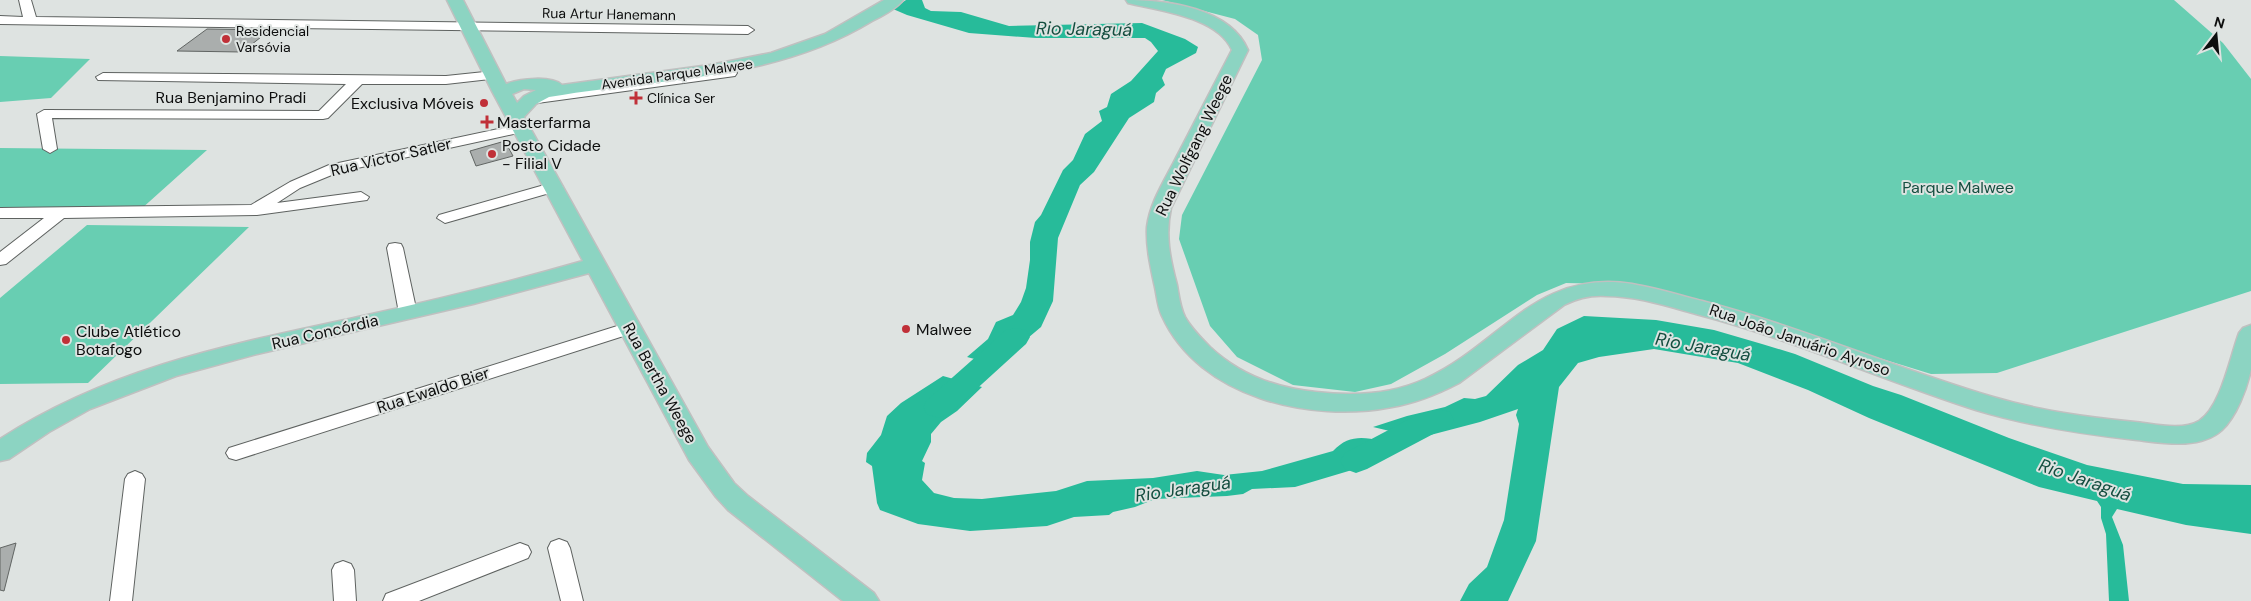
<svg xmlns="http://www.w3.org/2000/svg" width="2251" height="601" font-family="'DM Sans',sans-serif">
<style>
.green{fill:#68ceb2}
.water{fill:#27bb9a}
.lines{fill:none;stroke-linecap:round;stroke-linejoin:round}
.river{fill:#27bb9a;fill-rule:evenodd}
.building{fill:#aaaead;stroke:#616563}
.minor-casing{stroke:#5e6260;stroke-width:2}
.major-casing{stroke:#c0c0c0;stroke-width:3}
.minor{fill:#fff;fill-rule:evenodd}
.major{fill:#8cd4c2;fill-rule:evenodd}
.poi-dot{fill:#c03038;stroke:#dee3e1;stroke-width:2}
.labels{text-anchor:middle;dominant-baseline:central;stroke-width:4;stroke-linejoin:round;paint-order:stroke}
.far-street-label{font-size:14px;fill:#0d0e0e;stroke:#dee3e1}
.far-poi-label{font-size:14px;fill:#0d0e0e;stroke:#dee3e1;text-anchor:start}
.street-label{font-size:16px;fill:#0d0e0e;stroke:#dee3e1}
.poi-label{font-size:16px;fill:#0d0e0e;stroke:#dee3e1;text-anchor:start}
.park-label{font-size:16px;fill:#154e40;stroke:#dee3e1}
.water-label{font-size:18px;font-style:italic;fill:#144d3f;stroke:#dee3e1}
</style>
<rect width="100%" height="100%" fill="#dee3e1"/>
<path class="green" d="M1162,0h1012l49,43 28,36v212l-254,82 -66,1 -227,-70 -94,-20 -44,-1 -29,12 -92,59 -54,30 -36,8 -62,-7 -56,-28 -27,-31 -31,-87 3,-24 80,-155 -4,-25 -23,-16z
M0,56l90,3 -39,39 -51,4z
M0,148l207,2 -67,60 -140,-1z
M87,225l162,2 -161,156 -88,1v-86z"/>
<path class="water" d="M906,0h16l3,8 6,3 30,1 48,14 133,-3 43,16 13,8 -2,6 -30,16 -4,9 3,7 -9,8 -2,9 -25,16 -35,54 -14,13 -22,53 -5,63 -12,26 -31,26 -9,13 -34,-9 21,-18 8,-17 17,-7 8,-13 5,-14 4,-28v-18l5,-20 6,-7 22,-45 10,-10 12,-26 17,-13 -3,-10 8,-4 4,-13 20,-13 27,-30 -7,-9 -6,-4h-109l-67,-5 -62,-18 -14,-6z
M1584,316l72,4 58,10 48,14 33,10 78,32 28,9 108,43 78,27 96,19 68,1v49l-65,-9 -69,-16 -5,8 11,28 6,56h-20l-3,-67 -5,-16v-11l-4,-6 -58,-14 -170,-69 -61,-28 -70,-27 -84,-14 -55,8 -21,6 -19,24 -23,154 -28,60h-48l9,-17 18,-17 17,-47 15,-96 -3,-9 2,-6 -38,13 -61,16 -46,-11 34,-11 38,-9 19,-9 11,1 11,-3 32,-31 25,-15 14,-21z
M943,376l39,11 -25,24 -16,11 -10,12v8l-9,19 3,2 -3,17 12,13 20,5 28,1 74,-8 31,-10 66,-3 44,-7 27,4 38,-4 71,-20c20,-22 42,-11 67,-5l-18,5 -30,19 -57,17 -43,2 -9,5 -16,2 -72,3 -20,8 -22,5 -4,3 -35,2 -27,9 -77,5 -52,-7 -38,-14 -3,-7 -5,-37 -6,-4 1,-9 14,-18 6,-19 14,-13z"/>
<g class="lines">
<path class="river" d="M1016,328l10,2 4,7 -4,7 -77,70 -11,4 -11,-4 -4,-7 4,-7 79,-70z
M1439,409l11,3 4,8 -4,8 -13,4 -70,37 -11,4 -11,-4 -5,-8 5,-8 70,-37z"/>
</g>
<path class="building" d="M207,29l63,1 -28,22 -65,-1z
M505,141l8,15 -37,10 -6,-15z
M16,543l-12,48 -4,-1v-42z"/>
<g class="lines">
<g class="minor-casing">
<path id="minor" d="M19,0h12l5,17 712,9 6,4 -6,4 -748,-10v-8l23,1z
M730,69l5,1 2,3 -2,3 -205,28 -7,-4 7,-4z
M494,71l7,4 -2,3 -53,6h-84l-34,34 -5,1 -271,-1 5,31 -7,4 -7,-4 -6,-35 7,-4 275,1 27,-27 -248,-4 -2,-3 7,-4 343,3z
M522,124l5,1 2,3 -2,3 -188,41 -39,16 -23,15 84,-11 8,5 -2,3 -110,15 -193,3 -58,46 -6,1v-13l44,-34h-44v-10l251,-3 39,-23 39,-17z
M555,182l8,5 -3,3 -115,33 -8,-5 2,-3z
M395,243l6,1 2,4 14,65 -3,4h-12l-3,-4 -12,-65 2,-4z
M630,322l6,2 3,4 -3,4 -400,128 -7,-2 -3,-5 3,-5z
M135,471l7,3 3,5 -13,122h-22l15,-122 3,-5z
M559,539l8,3 3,6 13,53h-22l-13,-53 3,-6z
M520,543l8,3 3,6 -3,6 -109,43h-36l3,-7z
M343,561l8,3 3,6 2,31h-22l-2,-31 3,-6z"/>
</g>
<g class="major-casing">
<path id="major" d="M447,0h16l43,84c13,-5 45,-9 56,1l148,-20 61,-12 54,-19 59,-34h19c-7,9 -21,16 -31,21 -98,60 -214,57 -323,76l-13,7 -12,13 184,330 26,36 14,13 126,97 5,8h-36l-115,-91 -12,-13 -27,-37 -100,-187 -116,31 -216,50 -81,22 -86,33 -41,23 -40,27 -9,2v-22c113,-73 233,-95 363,-123 73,-16 147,-34 220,-55l-91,-170zM524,89l12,1 -12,6 -7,7 -5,-9z
M1126,0c41,0 104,8 122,50l-77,158c-6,27 -1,51 6,77 2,11 3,22 8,32 6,11 16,21 25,30 30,28 65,41 106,45 36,4 75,3 109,-13 77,-35 110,-110 207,-95 23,4 47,11 70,17 99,26 193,67 291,96 47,14 94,20 142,25 19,2 47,9 64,-1 22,-14 31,-64 40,-88l4,-5 8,-3c0,14 0,31 0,44 -4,20 -15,48 -29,61 -22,20 -59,13 -85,10 -55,-6 -108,-14 -161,-30 -94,-30 -184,-71 -280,-96 -29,-8 -59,-18 -90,-18 -15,-1 -28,2 -42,9l-105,78c-21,11 -43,20 -67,24 -81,16 -193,-9 -230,-91 -5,-10 -5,-22 -8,-33 -4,-19 -8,-37 -7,-56 3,-25 18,-47 29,-69 19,-36 37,-72 56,-108 -14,-33 -72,-39 -104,-47z"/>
</g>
<use href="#minor" class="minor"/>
<use href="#major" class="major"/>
</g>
<g class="poi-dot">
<circle cx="226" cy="39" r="5"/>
<path d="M633.5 90.5h5v5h5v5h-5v5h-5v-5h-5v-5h5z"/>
<circle cx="484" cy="103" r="5"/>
<path d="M484.5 114.5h5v5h5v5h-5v5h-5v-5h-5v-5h5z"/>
<circle cx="492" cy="154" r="5"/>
<circle cx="906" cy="329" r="5"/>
<circle cx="66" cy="340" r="5"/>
</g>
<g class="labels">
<g class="far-street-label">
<text transform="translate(609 14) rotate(1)">Rua Artur Hanemann</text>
<text transform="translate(677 74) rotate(-8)">Avenida Parque Malwee</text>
</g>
<g class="far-poi-label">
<text x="236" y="31">Residencial<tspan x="236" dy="16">Varsóvia</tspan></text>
<text x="647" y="98">Clínica Ser</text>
</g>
<g class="street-label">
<text x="231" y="97">Rua Benjamino Pradi</text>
<text transform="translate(1194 145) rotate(-64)">Rua Wolfgang Weege</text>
<text transform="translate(391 157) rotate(-13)">Rua Victor Satler</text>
<text transform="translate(325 332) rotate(-13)">Rua Concórdia</text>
<text transform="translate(1800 340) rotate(19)">Rua João Januário Ayroso</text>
<text transform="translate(660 383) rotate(61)">Rua Bertha Weege</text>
<text transform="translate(433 390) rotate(-18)">Rua Ewaldo Bier</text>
</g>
<g class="poi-label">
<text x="474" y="103" text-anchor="end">Exclusiva Móveis</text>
<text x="497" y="122">Masterfarma</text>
<text x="502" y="145">Posto Cidade<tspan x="502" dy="18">- Filial V</tspan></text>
<text x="916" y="329">Malwee</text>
<text x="76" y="331">Clube Atlético<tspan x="76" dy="18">Botafogo</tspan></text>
</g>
<g class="park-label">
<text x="1958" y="187">Parque Malwee</text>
</g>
<g class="water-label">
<text transform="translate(1084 29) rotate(1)">Rio Jaraguá</text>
<text transform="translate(1703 347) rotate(10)">Rio Jaraguá</text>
<text transform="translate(2085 480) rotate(19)">Rio Jaraguá</text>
<text transform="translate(1183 489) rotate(-8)">Rio Jaraguá</text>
</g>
</g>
<g transform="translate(2216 35) rotate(16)" stroke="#dee3e1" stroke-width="4" paint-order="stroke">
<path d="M0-4L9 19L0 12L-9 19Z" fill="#0d0e0e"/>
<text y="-8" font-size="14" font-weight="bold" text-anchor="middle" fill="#0d0e0e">N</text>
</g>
</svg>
